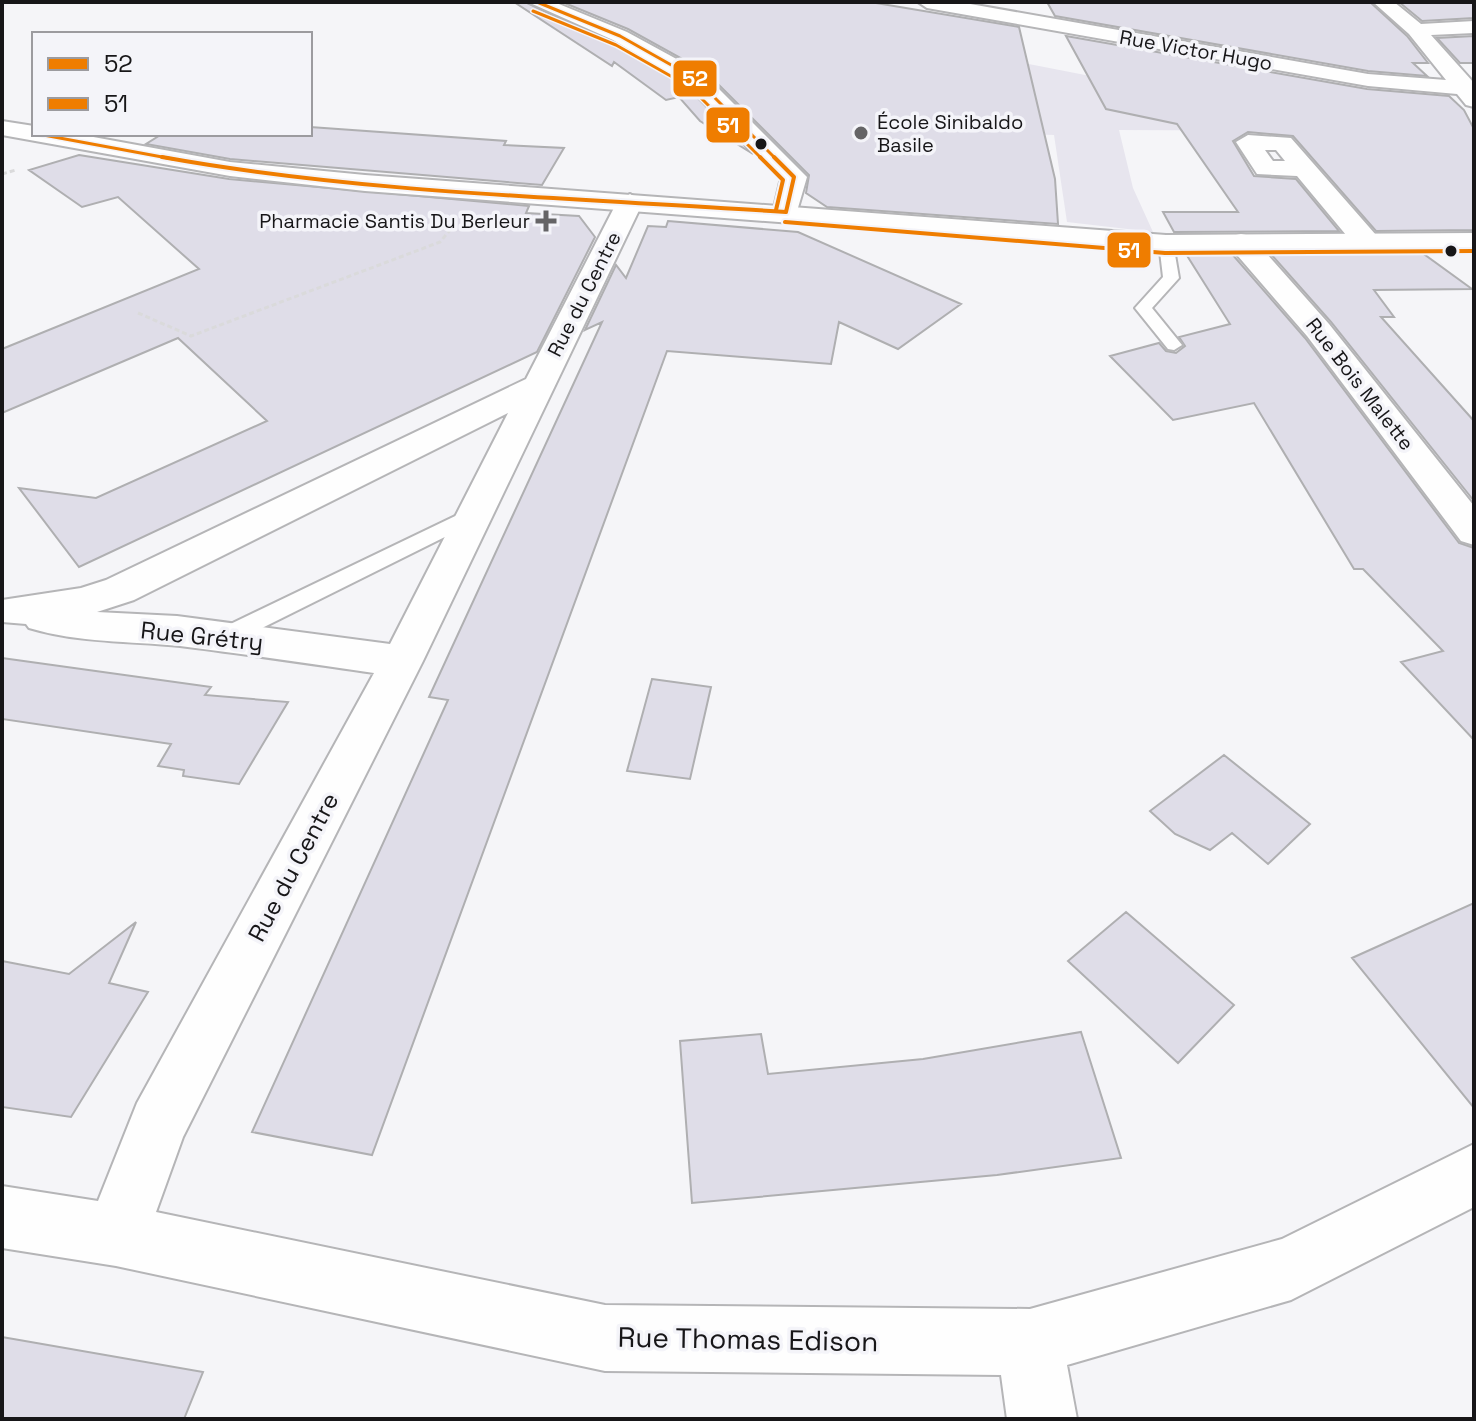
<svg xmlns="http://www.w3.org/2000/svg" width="1476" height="1421" font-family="'Space Grotesk',sans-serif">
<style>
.built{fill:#e7e5ee}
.building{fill:#dfdde8;stroke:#afafb1;stroke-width:2}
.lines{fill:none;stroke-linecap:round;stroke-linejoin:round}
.service-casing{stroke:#b5b5b7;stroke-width:4}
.minor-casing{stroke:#b5b5b7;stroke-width:4}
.tertiary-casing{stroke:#b5b5b7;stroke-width:4}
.path{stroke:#dadadb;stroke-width:3;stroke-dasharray:5 3;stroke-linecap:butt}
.service{fill:#fefefe;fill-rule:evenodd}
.minor{fill:#fefefe;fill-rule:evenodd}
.tertiary{fill:#fefefe;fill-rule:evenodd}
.bus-1-far1-casing{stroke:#f4f4f9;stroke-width:6}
.bus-1-casing{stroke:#f4f4f9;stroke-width:8}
.bus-2-far1-casing{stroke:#f4f4f9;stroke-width:6}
.bus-2-casing{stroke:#f4f4f9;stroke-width:8}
.bus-1-far1{stroke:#ef7d00;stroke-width:3}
.bus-1{stroke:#ef7d00;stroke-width:4}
.bus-2-far1{stroke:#ef7d00;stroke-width:3}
.bus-2{stroke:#ef7d00;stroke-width:4}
.poi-dot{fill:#656466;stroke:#f4f4f9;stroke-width:3}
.bus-dot{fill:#171618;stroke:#f4f4f9;stroke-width:3}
.labels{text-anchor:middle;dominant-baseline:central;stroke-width:7;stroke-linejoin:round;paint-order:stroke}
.far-street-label{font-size:20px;fill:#171618;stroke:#f4f4f9}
.far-poi-label{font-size:20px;fill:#171618;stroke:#f4f4f9;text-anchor:start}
.street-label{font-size:24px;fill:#171618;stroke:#f4f4f9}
.near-street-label{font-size:28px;fill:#171618;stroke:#f4f4f9}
.line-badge{stroke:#f4f4f9;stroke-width:3}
.badge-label{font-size:22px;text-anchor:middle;font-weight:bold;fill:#fff}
</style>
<rect width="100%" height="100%" fill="#f5f5f8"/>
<path class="built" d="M890,37l416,81 2,13 -189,-1 14,58 20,44 -86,-10 -13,-87 -101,-3z"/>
<path class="building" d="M514,2h11l87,41 74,43 67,68 -53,-33 -21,-24 -13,3 -52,-38 -2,4z
M562,2h308l149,25 36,152 3,45 -231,-17 -21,-14 3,-18 -103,-103 -78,-43z
M1047,2h323l37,34 21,27h-15l14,13 -59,-5 -313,-55z
M1399,2h75v16l-52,3z
M1066,36l301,53 82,7 15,14 10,19v101l-98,1 -83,-95 -45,-4 -15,9 21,35 42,3 43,52 -165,1 -11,-20h75l-61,-88 -71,-15z
M1474,36v27h-14l-23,-25z
M310,127l196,14 -2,4 60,3 -22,37 -312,-26 -84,-15 16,-10h148z
M79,155l150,24 300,27 -3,7 53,3 16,21 -58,115 -458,215 -60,-79 77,10 171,-77 -89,-83 -176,75v-64l197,-80 -81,-72 -36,10 -53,-37z
M668,221l130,11 163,72 -63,45 -59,-27 -8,42 -164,-13 -295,804 -120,-23 196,-432 -19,-3 173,-375 -17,8 31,-65 10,13 22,-52 18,1z
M1421,252l51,37 -98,1 20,27h-13l93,104v80l-143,-179 -61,-69z
M1186,254h46l73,84 154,205 15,5v192l-73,-78 42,-11 -80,-82h-9l-100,-166 -81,17 -63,-64 49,-13 7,8 10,2 9,-7 -6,-9 51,-13z
M2,658l209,29 -6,8 83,7 -49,82 -56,-8 1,-6 -26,-4 13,-22 -169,-25z
M652,679l59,8 -21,92 -63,-8z
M1224,755l86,69 -42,40 -36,-31 -22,17 -35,-16 -25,-23z
M1474,903v205l-122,-150z
M1126,912l108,93 -56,58 -110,-102z
M136,922l-27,61 39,9 -77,125 -69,-10v-146l67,13z
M1081,1032l40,126 -124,17 -305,28 -12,-162 81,-7 7,40 155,-15z
M2,1337l201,35 -19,47h-182z"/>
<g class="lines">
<g class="service-casing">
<path id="service" d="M1166,239l7,4 6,35 -27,30 30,37 -8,5 -6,-1 -33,-41 28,-31 -4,-34z
M474,507l7,2 3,5 -3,5 -249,124h-16l-3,-6 3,-6z"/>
</g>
<g class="minor-casing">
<path id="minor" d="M528,2h26l73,30 77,42 103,103 -12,41h-18l-4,-6 8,-34 -93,-94 -75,-44z
M918,2h41l409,72 78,6 -37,-46 -36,-32h21l27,22 53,-3v12l-43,2 43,48v24l-8,-2 -9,-11 -89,-8 -441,-78z
M1248,135l43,3 85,97 4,6 -4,6h-20l-59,-71 -40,-2 -21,-32zM1265,150h11l9,11h-12z
M630,194l13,8 -220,459 -240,476 -27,75 449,93 425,4 252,-70 192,-95v63l-183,93 -224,65 10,54h-70l-6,-44 -396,-4 -489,-105 -114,-18v-62l96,15 39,-98 237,-430c-64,-9 -129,-19 -194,-27 -51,-5 -101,-3 -151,-18l-3,-4 -24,-2v-22l79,-12 25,-8 420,-201 91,-177zM508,413l-118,231 -213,-28 -80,-4 37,-12z
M1241,234l10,2 78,88 145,182v39l-13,-4 -154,-205 -76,-88 -4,-6 4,-6z"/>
</g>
<g class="tertiary-casing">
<path id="tertiary" d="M2,121l32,5v8h43l153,28 135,13 801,60 308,-2v16l-308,2 -801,-60 -135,-15 -228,-41z"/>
</g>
<path class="path" d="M2,174l14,-4
M138,313l53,23 249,-94 10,-12"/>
<use href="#service" class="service"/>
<use href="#minor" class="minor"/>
<use href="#tertiary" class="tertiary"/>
<g class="bus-1-far1-casing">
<path id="bus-1-far1" d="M537,2l83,34 76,43 80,80
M38,134l135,25"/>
</g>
<g class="bus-1-casing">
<path id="bus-1" d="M162,157c205,37 417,41 624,55
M774,157l20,20 -8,35"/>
</g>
<g class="bus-2-far1-casing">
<path id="bus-2-far1" d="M533,11l83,34 74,42 72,72"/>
</g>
<g class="bus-2-casing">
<path id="bus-2" d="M760,157l23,23 -7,30
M785,222l380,31 309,-2"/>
</g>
<use href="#bus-1-far1" class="bus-1-far1"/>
<use href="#bus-1" class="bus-1"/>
<use href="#bus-2-far1" class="bus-2-far1"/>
<use href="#bus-2" class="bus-2"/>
</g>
<g class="poi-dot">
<circle cx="861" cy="133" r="8"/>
<path d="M542 209h8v8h8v8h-8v8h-8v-8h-8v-8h8z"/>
</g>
<g class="bus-dot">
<circle cx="761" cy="144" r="7"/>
<circle cx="1451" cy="251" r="7"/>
</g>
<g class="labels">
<g class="far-street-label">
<text transform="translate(1196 50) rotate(10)">Rue Victor Hugo</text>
<text transform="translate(584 294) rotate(-63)">Rue du Centre</text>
<text transform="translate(1360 384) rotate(52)">Rue Bois Malette</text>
</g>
<g class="far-poi-label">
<text x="877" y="122">École Sinibaldo<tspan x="877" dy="23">Basile</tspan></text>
<text x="530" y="221" text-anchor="end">Pharmacie Santis Du Berleur</text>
</g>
<g class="street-label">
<text transform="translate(202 636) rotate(6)">Rue Grétry</text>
<text transform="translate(293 867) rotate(-62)">Rue du Centre</text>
</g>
<g class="near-street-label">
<text transform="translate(748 1339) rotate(1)">Rue Thomas Edison</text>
</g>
</g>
<g class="line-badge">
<rect x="672" y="59" width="46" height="39" rx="8" fill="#ef7d00"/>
<rect x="705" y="106" width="46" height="38" rx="8" fill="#ef7d00"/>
<rect x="1106" y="231" width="46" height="38" rx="8" fill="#ef7d00"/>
</g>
<g class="badge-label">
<text x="695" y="86">52</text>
<text x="728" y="133">51</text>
<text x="1129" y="258">51</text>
</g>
<rect width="1476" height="1421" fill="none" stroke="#171618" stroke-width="8"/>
<rect x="32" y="32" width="280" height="104" fill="#f4f4f9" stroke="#9c9b9f" stroke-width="2"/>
<rect x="48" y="58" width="40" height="12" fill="#ef7d00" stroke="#9c9b9f" stroke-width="2"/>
<text x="104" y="72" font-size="24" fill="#171618">52</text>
<rect x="48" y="98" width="40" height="12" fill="#ef7d00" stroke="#9c9b9f" stroke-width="2"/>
<text x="104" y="112" font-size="24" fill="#171618">51</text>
</svg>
